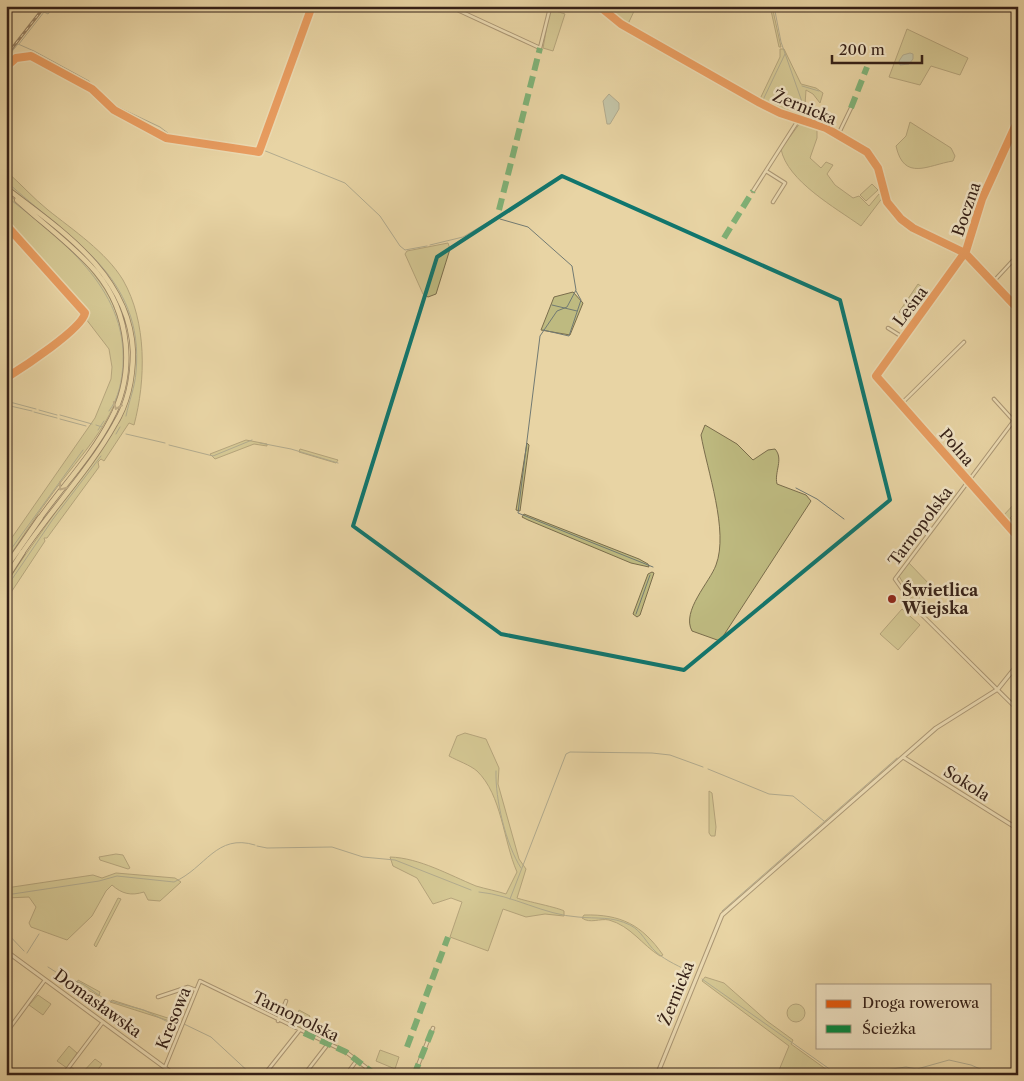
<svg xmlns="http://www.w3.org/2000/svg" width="1024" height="1081" font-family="'Libre Caslon Text',serif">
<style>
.green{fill:#beba80;stroke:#7a6d4c}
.water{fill:#9bb6b0;stroke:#727a73}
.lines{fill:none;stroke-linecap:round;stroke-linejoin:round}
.stream{stroke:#727a73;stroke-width:1}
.minor-casing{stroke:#624d3a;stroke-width:4.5}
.tertiary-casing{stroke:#624d3a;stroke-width:5}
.trunk-casing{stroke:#352017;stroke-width:6}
.motorway-casing{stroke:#352017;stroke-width:7}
.minor{stroke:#f0e3c4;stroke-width:2.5}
.tertiary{stroke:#f0e3c4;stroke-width:3}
.trunk{stroke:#e8d4a4;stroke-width:4.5}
.motorway{stroke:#e8d4a4;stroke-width:5}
.rail-casing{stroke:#352017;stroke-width:3}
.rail{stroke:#f0e3c4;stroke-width:1;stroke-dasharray:4;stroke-linecap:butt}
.quiet{stroke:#00873e;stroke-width:6;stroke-dasharray:12 6;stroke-linecap:butt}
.cycleway-casing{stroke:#f0e3c4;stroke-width:11}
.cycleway{stroke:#e8590c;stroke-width:8}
.oneway{stroke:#8e7a5e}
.marked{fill:none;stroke:#0f766e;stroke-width:4;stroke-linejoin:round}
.poi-dot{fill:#8f2418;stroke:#f0e3c4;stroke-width:2}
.labels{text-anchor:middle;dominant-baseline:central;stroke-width:5;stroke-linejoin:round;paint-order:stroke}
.street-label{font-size:16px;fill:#352017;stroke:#f0e3c4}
.poi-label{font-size:16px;font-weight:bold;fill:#352017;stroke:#f0e3c4;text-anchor:start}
</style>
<rect width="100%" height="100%" fill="#e8d4a4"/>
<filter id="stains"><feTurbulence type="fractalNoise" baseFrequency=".004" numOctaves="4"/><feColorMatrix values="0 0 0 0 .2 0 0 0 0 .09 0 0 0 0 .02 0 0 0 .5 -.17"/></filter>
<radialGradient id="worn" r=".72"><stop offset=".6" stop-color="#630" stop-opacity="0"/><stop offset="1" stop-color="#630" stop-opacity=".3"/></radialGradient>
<path class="green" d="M618,6l18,1 -8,17 -14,-8z
M770,6h2l9,41h-2z
M550,9l15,5 -12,37 -10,-3z
M907,29l61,29 -8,17 -29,-9 -11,19 -31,-8z
M780,49h4l17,35 15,4 7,5 -3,10 -7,-9 -7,-4 -1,15 7,11 -2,3 -32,-8 -18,-12 20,-42z
M910,122l41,26 4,8 -2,5c-25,4 -49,21 -57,-15l10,-10z
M800,123l17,5v10l-7,20 11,10 5,-6 7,3 -6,9 8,11 18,13 6,-2 10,10 10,-12 4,3 -22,29c-25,-18 -74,-45 -80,-77z
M6,171c15,13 27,27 42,39 25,20 58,42 75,70 24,42 23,100 11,145l-5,-2 -25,38 -3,-2 -3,3 1,5 -52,71h-3l1,3 -39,59v-16l10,-16 104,-147 12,-36 3,-35 -7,-38 -21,-39 -31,-32 -70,-56z
M872,184l6,6 -12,11 -6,-6z
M6,192c30,27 70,56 93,89 14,18 22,40 24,63 7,63 -33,99 -68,146 -17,23 -33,47 -49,72v-16l7,-10 82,-118 16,-39 1,-12 -3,-18 -23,-30 4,-5 -5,-4 -79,-87z
M448,243l2,6 -14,45 -8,3 -5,-3 -18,-40 2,-3z
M918,284l16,12 -21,26 -14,-10z
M573,292l10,11 -13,32 -29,-5 13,-33z
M705,425l32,19 16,16 15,-10 7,-1c9,10 -1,23 2,35l29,11 5,6 -91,140 -28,-10c-11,-20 18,-49 24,-66 13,-34 -9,-95 -15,-130z
M246,440l21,4v2l-13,-2 -39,15 -5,-5z
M527,443l2,2 -9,66 -4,-1z
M300,449l38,11 -2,3 -37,-11z
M1016,502h2v8l-8,8 4,3 4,-1v15l-16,-18z
M524,514l115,45 9,5 1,3 -18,-4 -103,-43 -6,-3z
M909,563l22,23 -16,17 -16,-27z
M652,572l2,1 -14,42 -3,2 -4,-3 15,-40z
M902,609l18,16 -22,25 -18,-16z
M465,733l21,6 13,29 -1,16 21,75 7,10 -9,29c8,3 43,10 47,13v5l-19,-2 -19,3 -23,-8 -15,42 -38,-14 12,-35 -11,-4 -18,6 -16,-26 -24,-12 -3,-9c30,1 59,18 86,29 10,3 21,5 30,8l11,-22c-14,-32 -15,-77 -40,-101 -7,-6 -19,-10 -28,-15l8,-20z
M709,791l3,2 4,34 -1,9h-4l-2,-3z
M116,854l7,1 7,13 -2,1 -28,-9 -1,-3z
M116,873l59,5 6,4 -21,19 -12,-1 -4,-8c-13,4 -22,2 -32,-7l-6,6 -14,25 -25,24 -36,-13 -2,-4 7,-16 -7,-10 -23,1v-10l87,-13 9,3z
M118,898l3,1 -25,48 -2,-2z
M584,915c37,-1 58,10 79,40l-3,1c-18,-11 -29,-30 -51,-36 -9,-2 -19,4 -27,-2z
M705,977l19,6 43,38 26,19 -2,4 43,31h-57l12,-29 -87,-65z
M78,980l22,12 -1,4 -22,-12z
M38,995l13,9 -8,11 -14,-10z
M112,1000l65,21 -1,2 -66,-21z
M787 1013a9 9 0 1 1 18 0a9 9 0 1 1-18 0Z
M299,1010l11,6 -7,15 -10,-6z
M69,1046l8,7 -10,15 -10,-7z
M380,1050l19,7 -4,12 -19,-8z
M95,1059l7,5 -8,11h-29l6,-8 10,7z"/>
<path class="water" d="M910,53l3,1v5l-4,5 -9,1 -1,-4 4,-6z
M609,94l10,9v6l-9,15h-3l-4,-23z"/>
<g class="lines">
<path class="stream" d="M774,6l7,36 27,77
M19,44l25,-32 4,2 6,-8
M6,59l12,-15 16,7 55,30 24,23
M802,86l17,5
M762,102l23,-48
M118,107l42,20 13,10 85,11
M263,150l82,33 35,33 20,30 5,4 22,-4
M6,181c61,57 139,94 130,191 -1,15 -7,29 -10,44
M6,196c54,43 121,91 117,168 -1,16 -4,34 -14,47
M500,219l28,8 44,39 4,24 -9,17 -10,4 -17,25 -22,177 135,54
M10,225l74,83
M430,245l33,-8 32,-19
M552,305l25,6
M543,330l26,6 12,-36 -5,-9
M6,401l30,8
M6,405l26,6
M39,410l18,5
M34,412l23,6
M60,415l32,9
M60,419l26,7
M96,425l6,2
M98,430l6,-9
M116,434l4,-7
M126,434l39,9
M260,443l31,6 47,14
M169,445l44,11 39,-16
M796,488l21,11 27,20
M6,556l77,-106
M6,588l47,-69 48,-63
M636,614l14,-39
M708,769l61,25 24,2 31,25
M496,771c-1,28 10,74 25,97
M257,846l10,2 65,-1 31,10 32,3 76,30
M479,892c34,3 65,23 99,25 19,2 34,-1 52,8 12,6 16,18 26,27 10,9 25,15 36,21
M6,895l93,-14 18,-5 57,6c32,-14 42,-49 81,-37
M510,899l56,-145 4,-2 82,1 18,2 33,12
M722,911l175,-153
M6,932l18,19
M27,953l12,-19
M48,967l14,9 21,8 23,16 38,10 22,11 14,2
M702,979l136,96
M184,1024l27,13 41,38
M848,1075l58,-8 11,2 32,-9 22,5 23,10"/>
<g class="minor-casing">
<path id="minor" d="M449,6l91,42 9,-36 -1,-6
M6,67l10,-9 15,-2 61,33 22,21 52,28 93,14 53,-146
M838,135l13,-27
M766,171l19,12 -12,19
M753,191l46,-72
M6,225l79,88c-3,16 -63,55 -79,65
M965,253l-89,123 142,161
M993,282l25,-27
M888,328l16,10
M994,399l19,21
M901,404l63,-62
M1018,415l-123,164 21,30 102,101
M1012,672l6,6
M158,997l30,-10 8,3
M278,1021l8,-20
M6,1033l39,-53
M165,1067l35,-86 146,71 30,23
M63,1075l40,-53
M264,1075l35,-44
M304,1075l24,-31
M346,1075l11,-15
M414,1075l19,-47"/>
</g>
<g class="tertiary-casing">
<path id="tertiary" d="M599,6l22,18 139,79 20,10 46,15 41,24 11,16 9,34 14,17 12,9 52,25 53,56
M965,253l17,-54 36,-79
M903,757l115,72
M6,951l169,124
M657,1075l65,-160 214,-187 62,-39 20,-25"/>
</g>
<g class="trunk-casing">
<path id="trunk" d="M6,188c55,42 124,87 127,164 0,25 -5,51 -18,72 -25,45 -64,86 -93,129
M17,200c26,24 56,45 79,72 34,41 40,100 15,147 -18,35 -48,67 -71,99"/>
</g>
<g class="motorway-casing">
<path id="motorway" d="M6,567l34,-49
M6,578l16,-25"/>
</g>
<use href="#minor" class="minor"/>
<use href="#tertiary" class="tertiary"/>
<use href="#trunk" class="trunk"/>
<use href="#motorway" class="motorway"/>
<g class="rail-casing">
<path id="rail" d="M6,56l39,-50"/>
</g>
<use href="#rail" class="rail"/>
<path class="quiet" d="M851,108l16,-41
M499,210l41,-162
M724,238l29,-47
M304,1033l42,19 30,23
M407,1047l41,-110
M414,1075l19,-47"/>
<g class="cycleway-casing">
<path id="cycleway" d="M599,6l22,18 139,79 20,10 46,15 41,24 11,16 9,34 14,17 12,9 52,25 53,56
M6,67l10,-9 15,-2 61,33 22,21 52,28 93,14 53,-146
M1018,120l-36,79 -16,52 -90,125 142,161
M6,225l79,88c-3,16 -63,55 -79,65"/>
</g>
<use href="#cycleway" class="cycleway"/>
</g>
<defs><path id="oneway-chevron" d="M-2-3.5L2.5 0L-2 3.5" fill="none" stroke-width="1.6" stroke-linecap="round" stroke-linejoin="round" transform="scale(1.25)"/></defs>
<g class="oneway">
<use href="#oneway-chevron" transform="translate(117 406) rotate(112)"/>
<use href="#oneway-chevron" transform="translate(62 487) rotate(127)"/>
</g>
<path d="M0 0H1024V1081H0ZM562,176l278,124 50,200 -206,170 -183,-36 -148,-108 84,-269z" fill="#e8d4a4" fill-opacity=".55" fill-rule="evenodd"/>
<path class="marked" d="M562,176l278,124 50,200 -206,170 -183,-36 -148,-108 84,-269z"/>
<circle class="poi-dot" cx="892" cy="599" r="5"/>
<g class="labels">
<g class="street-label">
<text transform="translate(805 107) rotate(22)">Żernicka</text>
<text transform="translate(966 209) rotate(-71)">Boczna</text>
<text transform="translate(910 306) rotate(-53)">Leśna</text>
<text transform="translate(957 447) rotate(49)">Polna</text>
<text transform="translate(920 526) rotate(-53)">Tarnopolska</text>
<text transform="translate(967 783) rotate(32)">Sokola</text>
<text transform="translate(676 993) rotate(-68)">Żernicka</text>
<text transform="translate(98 1003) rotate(36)">Domasławska</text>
<text transform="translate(296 1016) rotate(26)">Tarnopolska</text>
<text transform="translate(173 1018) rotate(-68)">Kresowa</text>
</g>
<g class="poi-label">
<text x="902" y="590">Świetlica<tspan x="902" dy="18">Wiejska</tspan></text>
</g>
</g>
<rect width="1024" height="1081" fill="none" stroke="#e8d4a4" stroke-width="25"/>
<rect x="8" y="8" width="1009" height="1066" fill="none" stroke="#352017" stroke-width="2.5"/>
<rect x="12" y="12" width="999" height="1056" fill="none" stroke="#352017"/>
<rect x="816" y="984" width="175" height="65" fill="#f0e3c4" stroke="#a5957f"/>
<rect x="826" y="1000" width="25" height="8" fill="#e8590c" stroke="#a5957f"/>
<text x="862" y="1008" font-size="15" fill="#352017">Droga rowerowa</text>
<rect x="826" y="1025" width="25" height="8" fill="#00873e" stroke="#a5957f"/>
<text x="862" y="1034" font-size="15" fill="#352017">Ścieżka</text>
<path d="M832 55v8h90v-8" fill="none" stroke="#352017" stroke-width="2.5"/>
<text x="839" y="55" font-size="15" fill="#352017" stroke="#f0e3c4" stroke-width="4" paint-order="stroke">200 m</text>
<rect width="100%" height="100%" filter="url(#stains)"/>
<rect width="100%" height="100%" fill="url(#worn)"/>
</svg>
